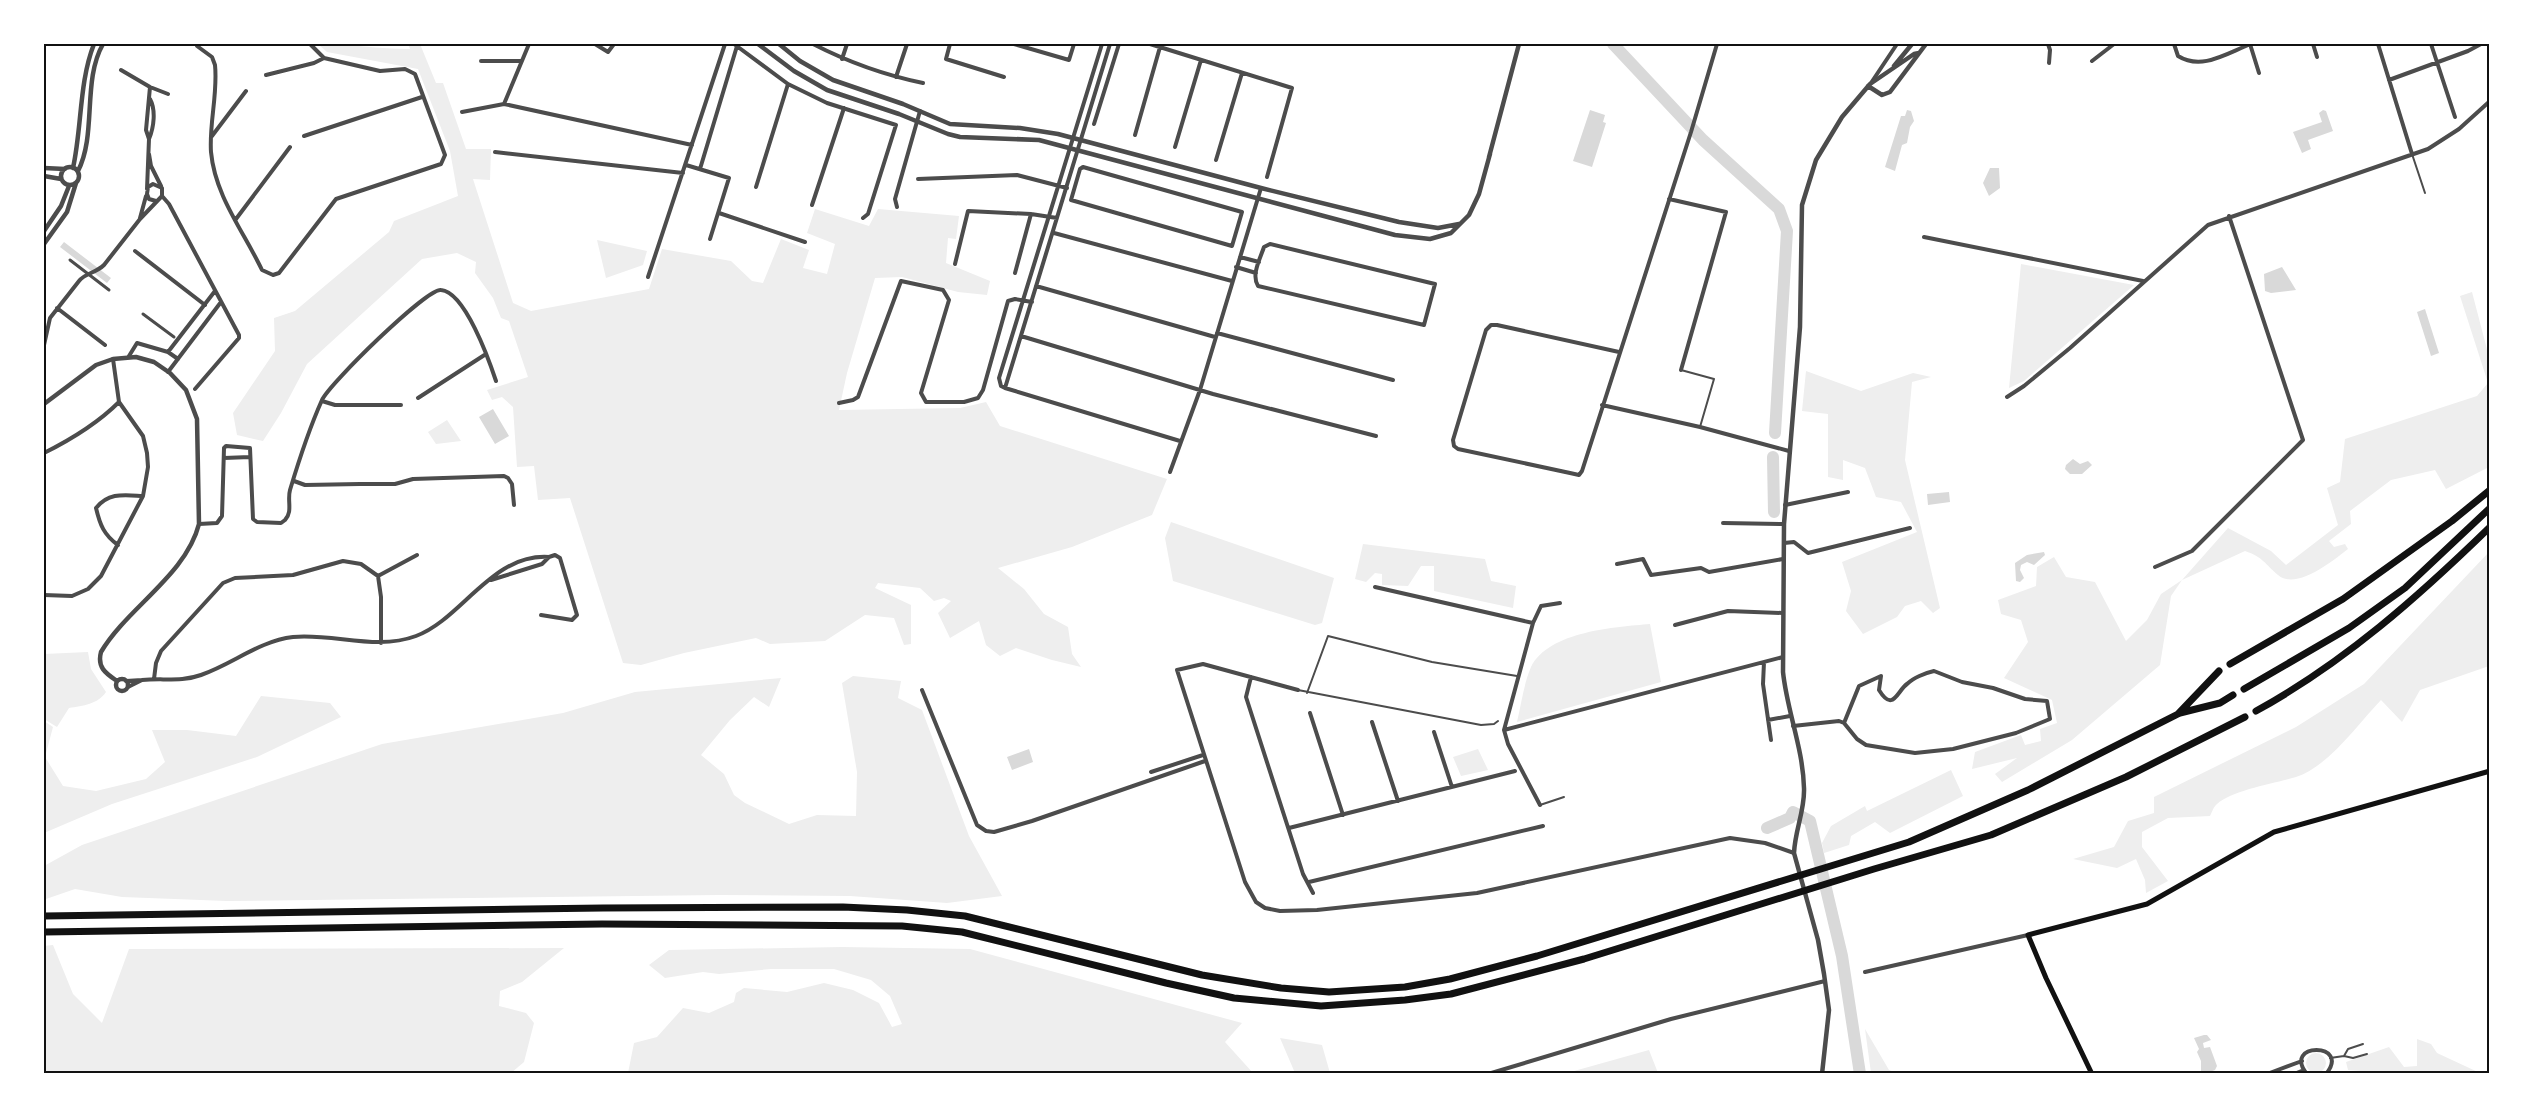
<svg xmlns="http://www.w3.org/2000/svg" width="2533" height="1117" font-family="'PT Sans',sans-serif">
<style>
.green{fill:#eee}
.water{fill:#d9d9d9}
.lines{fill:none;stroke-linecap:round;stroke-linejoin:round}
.river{stroke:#d9d9d9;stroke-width:12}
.service{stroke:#4c4c4c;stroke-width:2}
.pedestrian{stroke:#4c4c4c;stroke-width:3}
.minor{stroke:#4c4c4c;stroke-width:4}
.tertiary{stroke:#4c4c4c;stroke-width:4.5}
.secondary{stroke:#111;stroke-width:5}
.motorway{stroke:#111;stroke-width:7}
.neatline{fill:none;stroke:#111;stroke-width:2}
</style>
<rect width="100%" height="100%" fill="#fff"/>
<path class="green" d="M318,44c31,0 61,5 92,5l-2,-5h12l16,39h7l23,66h25l-1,31 -17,-1 40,124 18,8 118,-22 13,-40 69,12 21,20 11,2 18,-44 28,11 -6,18 24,6 8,-30 -28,-11 8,-24 54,17 9,-17 81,7 -3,23 -8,-1 -2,25 44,18 -3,14 -29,-3 -56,-15 -27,1 -28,95 -8,37 121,-2 26,-6 14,24 167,53 -15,36 -80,32 -74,21 26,21 20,25 24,13 4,27 9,13 -29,-7 -36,-12 -16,8 -14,-11 -7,-24 -29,17 -12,-25 13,-12 -7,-3 -10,3 -14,-13 -42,-5 -3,5 36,17v39l-7,1 -10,-27 -29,-3 -40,26 -55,3 -14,-6 -72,15 -43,12 -18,-2 -53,-165 -32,2 -4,-34 -17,1 -4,-60 -11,-10 -10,3 -5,-10 41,-13 -19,-56 -8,-3 -8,-20 -18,-25 1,-11 -19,-9 -35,6 -115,105 -26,49 -18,28 -26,-6 -4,-22 42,-62 -1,-33 21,-7 94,-79 5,-11 64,-25 -8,-45 -32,-82 -91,-17z
M597,240l50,11 -4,14 -37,13z
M2021,264l113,21 -110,96 -15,7z
M2472,292l17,65v110l-43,22 -11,-19 -44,10 -41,31 1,13 -22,17 5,6 11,-3 3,5c-14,11 -52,42 -70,26 -13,-11 -15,-18 -33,-24l-63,29 -11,16 -11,69 -88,75 -70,42 -7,-8 22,-16 -45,11 3,-17 46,-17 4,10 16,-4 -1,-12 17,-6 -5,-23 -48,-22 24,-36 -7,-22 -20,-6 -3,-14 38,-14 1,-19 17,-10 12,20 29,5 31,59 21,-21 14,-26 21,-14 46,-52 43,23 15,14 52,-40 -11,-37 13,-6 5,-43 132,-43 11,-13 -28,-87z
M1806,371l55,20 52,-18 18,4 -19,5 -7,78 35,148 -7,5 -12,-12 -16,5 -8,11 -34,17 -17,-23 5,-20 -9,-29 75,-30 -16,-30 -25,-5 -11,-29 -22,-8v20l-15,-3v-63l-26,-3z
M447,420l14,21 -25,3 -8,-12z
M1171,522l163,56 -12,45 -7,2 -142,-44 -8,-43z
M1363,544l122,15 6,22 25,5 -3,22 -79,-17v-25h-13l-13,20 -26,-1v-11l-7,-1 -9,9 -11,-3z
M2489,552v114l-69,24 -18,32 -21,-22c-23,24 -53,67 -85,77 -20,6 -64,13 -79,27 -3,2 -5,8 -7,12l-42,2 -26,14v15l26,34 -22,12 -1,-13 -9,-21 -19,9 -44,-9 41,-12 14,-26 26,-8v-16l142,-70 68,-43z
M1650,624l11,58 -144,40c4,-17 7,-39 14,-55 18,-36 85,-40 119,-43z
M88,652l3,17 15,23c-8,12 -23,14 -37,16l-12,19 -13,-8v-65z
M853,676l48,5 -3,17 24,12 47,126 33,60 -55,7 -97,-7 -131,-1 -492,6 -105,-4 -47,-8 -29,10 -2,-33 38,-21 300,-101 181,-31 72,-21 146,-14 -12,29 -15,-10 -24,23 -29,35 23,19 10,21 11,8 44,21 28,-9 39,1 1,-44 -15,-89z
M261,696l69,7 11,14 -84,40 -145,47 -68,29v-112l9,6 -8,30 18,29 33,5 50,-12 19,-17 -13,-32h35l49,6z
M1478,749l10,21 -27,6 -8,-19z
M1951,770l12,26 -73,37 -15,-11 -24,14 -2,9 -25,8 -2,-10 9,-17 34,-20 2,5z
M53,945l20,49 29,29 27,-74 435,-1 -42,34 -22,9 -1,15 27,7 8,10 -10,39 -13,11h-467v-127z
M842,947l128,2 272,74 -17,19 28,31h-625l6,-30 23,-6 26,-29 26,5 25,-11 2,-9 8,-5 43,4 37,-9 29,7 26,13 13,24 10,-3 -12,-28 -19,-16 -37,-11h-63l-52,5 -16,-2 -38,6 -16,-13 20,-15z
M1865,1029l24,41 8,3h-26z
M1280,1038l42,7 8,28h-35z
M2417,1039l14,5 6,9 43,20h-93l-39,-3 -2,-8 43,-15 15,20 13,-1z
M1649,1050l9,23h-91z
M2306 1063a10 10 0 1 1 20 0a10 10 0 1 1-20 0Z"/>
<path class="water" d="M1590,110l15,5 -2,7 3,1 -14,44 -19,-6z
M1907,110l4,1 3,10 -4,6 -3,16 -5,2 -7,26 -10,-4 16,-51h4z
M2323,110l3,1 7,20 -25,9 3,9 -9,4 -9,-21 29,-10 -3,-9z
M1990,168h9l1,20 -11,8 -6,-13z
M64,242l47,36 -4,5 -47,-36z
M2282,267l14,23 -25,3 -6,-2 -1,-17z
M2425,309l14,44 -8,3 -14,-44z
M493,409l16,27 -14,8 -16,-27z
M2073,459l7,5 8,-3 4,4 -10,9h-12l-5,-5 1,-4z
M1949,492l1,10 -22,3 -1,-11z
M2044,552l1,3 -11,10 -7,-3 -6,3 -1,5 4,8 -4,4 -4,-1 -1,-18 12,-8z
M1029,749l4,13 -21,8 -5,-13z
M2204,1035h3l4,5 -8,3 1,5 6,-1 7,19 -2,4 -8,3 -6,-2v-10l-4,-9 2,-3 -5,-11z"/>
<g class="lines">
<path class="river" d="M1613,44l90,96 76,69 8,22 -12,202
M1773,457l1,55
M1767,828l23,-10 3,-6 17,9 32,135 18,118"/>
<path class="service" d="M2412,154l13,39
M1681,370l33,9 -14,48
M1298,690l183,35 13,-1 4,-3
M1307,693l21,-57 104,26 85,14
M1540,805l24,-8
M2363,1044l-15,5 -4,7 9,2 14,-4
M2330,1058l14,-2"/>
<path class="pedestrian" d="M70,260l39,30
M143,314l31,23"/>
<path class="minor" d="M200,44l-3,2 15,11 3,8c3,29 -6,58 -4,87 4,44 33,80 51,118l11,5 6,-2 57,-74 105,-35 4,-9 -30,-81 -10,-5 -25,2 -56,-13 -14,-14
M595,44l13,8 6,-8
M734,44l54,40 39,19 69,22 -28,89 -5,4
M813,44c35,18 71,31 110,39
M950,44l-4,15 58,18
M1014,44l55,16 5,-16
M1150,44l142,44 -25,89
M2048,44l2,6 -1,13
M2174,44l4,12c24,15 49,-3 73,-12
M2250,44l9,29
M2313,44l4,13
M2378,44l34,110
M2431,44l24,73
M842,59l5,-15
M481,61h40
M2092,61l22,-17
M121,70l29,17 18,7
M266,75l48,-12 10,-5
M896,77l11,-33
M2389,80l79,-29 13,-7
M1871,83l26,-39
M150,99c6,11 4,28 -1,40l-3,-9 4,-43
M504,104l25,-60
M462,112l42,-8 188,41
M1094,124l25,-80
M1135,135l25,-88
M212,136l34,-45
M304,136l118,-39
M1175,147l26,-87
M495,152l188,21
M149,154l2,12 10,20
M1216,160l26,-87
M686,165l43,13 -19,61
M1083,167l159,45 -10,34 -161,-46 9,-31z
M700,169l37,-123
M918,179l99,-4 50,13
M756,187l32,-103
M147,189l2,-50
M162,196l7,8 70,131v3l-44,51
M1669,199l57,13 -45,158
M812,205l32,-97
M897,207l-2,-8 25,-88
M719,213l86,29
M140,218l6,-22
M236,219l54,-72
M1054,233l178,48
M1924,237l219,44
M1270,244l165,40 -11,41 -166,-39c-7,-11 2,-27 6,-39z
M135,251l70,54
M1240,257l19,5
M955,264l13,-53 63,3 26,4
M1236,267l20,6
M1015,273l16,-59
M648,277l77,-233
M1036,286l179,51
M57,308l48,37
M1217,333l176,47
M1021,336l192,58 163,42
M44,345l6,-27 29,-37c6,-8 17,-8 25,-16l36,-46 22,-23v-8l-9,-4 -5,3 -1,7 2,5 7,2
M168,352l47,-61
M1619,352l-122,-27h-6l-5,5 -33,110 1,6 4,3 112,24 9,2 3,-4 109,-339 26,-88
M129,356l8,-13 31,9 10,7
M168,372l53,-70
M1005,388l-4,-2 -2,-8 103,-334
M1005,388l105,-344
M1005,388l175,53
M2007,397l17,-11 46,-38 138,-123 220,-76 31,-20 31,-28
M418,398l68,-44
M322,401l13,4h66
M839,403l14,-3 5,-3 43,-116 42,9 6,10 -28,93 5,9h38l14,-4 5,-8 25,-89 7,-2 17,3
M1602,405l98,22 89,24
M44,453c28,-14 53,-29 75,-51
M224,458l26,-1
M1170,472l30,-82 61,-202
M294,481l11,4 55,-1h35l18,-5 91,-3 4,2 4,6 2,21
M1785,505l63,-13
M1723,523l61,1
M199,524l18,-1 5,-7 2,-68 2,-2 24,2 3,71 4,3 24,1 4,-3c8,-8 2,-20 5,-30 9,-30 19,-61 32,-90 7,-16 105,-112 119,-110 24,2 48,70 55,91
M1784,543l10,-1 14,11 102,-25
M118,545c-14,-10 -18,-20 -22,-37 13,-16 28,-13 47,-12
M1617,564l26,-5 8,16 50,-7 8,4 74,-13
M2155,567l37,-16 111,-111 -74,-224
M378,576l39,-21
M1375,587l158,36
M44,595l28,1 16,-7 13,-13 42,-80 5,-29 -1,-14 -4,-17 -24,-34 -6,-43
M541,615l31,5 5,-5 -17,-57 -5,-3 -6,2
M1675,625l53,-14 55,2
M1764,662l-1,22 8,56
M1251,677l-5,20 57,177 10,19
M154,679l2,-16 5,-12 62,-68 12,-5 58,-3 50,-14 18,3 17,12 3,21v46
M142,680c20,-2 40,2 59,-5 32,-11 58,-34 92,-38 41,-4 83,14 123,-1 46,-17 76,-83 133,-79l-7,7 -51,16
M126,681l16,-1 -14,7
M922,690l55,135 9,6 8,1 38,-11 173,-60
M1298,690l-95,-26 -26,6 68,212 11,20 9,6 15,3 37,-1 160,-17 253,-55 35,5 29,10
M1310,713l33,102
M1768,720l22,-4
M1372,722l26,79
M1793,726l46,-5 5,2 13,16 9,6 49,8 38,-4 63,-16 34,-14 -3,-18 -22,-2 -32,-11 -31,-6 -28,-11c-9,2 -21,7 -27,13 -10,7 -14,29 -28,6l2,-14 -22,10 -15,37
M1504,730l279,-73
M1434,732l18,55
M1151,772l52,-17
M1540,805l-32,-61 -4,-14 29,-107 8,-17 19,-3
M1289,828l226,-57
M1309,882l234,-56
M1865,972l163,-37
M1488,1074l183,-55 154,-38
M2267,1074l35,-13
M2294,1074l10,-4
M2307,1074c-26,-32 45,-32 19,0"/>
<path class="tertiary" d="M758,44l36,27 33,19 72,24 49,20 12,3 79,3 356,95 35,4 21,-6 18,-18 10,-21 11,-40
M779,44l21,17 33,19 70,24 47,20 70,4 38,6 203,54 138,34 39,6 21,-4
M1894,66l18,-22
M1868,86l14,9 8,-3 36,-48
M1489,157l30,-113
M61 176a9 9 0 1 1 18 0a9 9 0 1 1-18 0Z
M44,168l21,1
M73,168c9,-41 6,-86 21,-124
M78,171c19,-37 4,-90 25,-127
M44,176l17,3
M44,231l17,-25 8,-20
M44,244l23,-32 9,-29
M44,404l52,-39 17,-6 23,-2 18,5 16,11 16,17 11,29 2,105c-13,51 -72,84 -98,128 -4,15 4,21 16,29
M116 685a6 6 0 1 1 12 0a6 6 0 1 1-12 0Z
M1822,1074l7,-64 -5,-36 -6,-34 -24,-87c1,-23 11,-43 10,-65 -1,-40 -17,-77 -21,-116l1,-148 16,-197 2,-122 14,-45 26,-43 28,-33 44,-30 5,-1"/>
<path class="secondary" d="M2092,1074l-46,-96 -18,-43 119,-31 127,-72 216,-61"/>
<path class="motorway" d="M2230,664l113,-65 109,-78 38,-31
M2244,689l105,-61 56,-40 85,-80
M2256,711c89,-49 162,-114 234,-184
M2180,713l40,-10 13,-8
M44,916l559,-8 240,-1 64,3 58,6 237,59 79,13 48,4 76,-5 45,-8 87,-23 372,-114 119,-52 150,-76 41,-43
M44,932l558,-8 300,2 60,6 204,51 68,15 87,8 84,-6 46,-6 133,-35 290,-90 117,-34 135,-58 119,-60"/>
</g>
<rect width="2533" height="1117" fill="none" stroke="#ffffff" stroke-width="90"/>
<rect x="45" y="45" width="2443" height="1027" class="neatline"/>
</svg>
